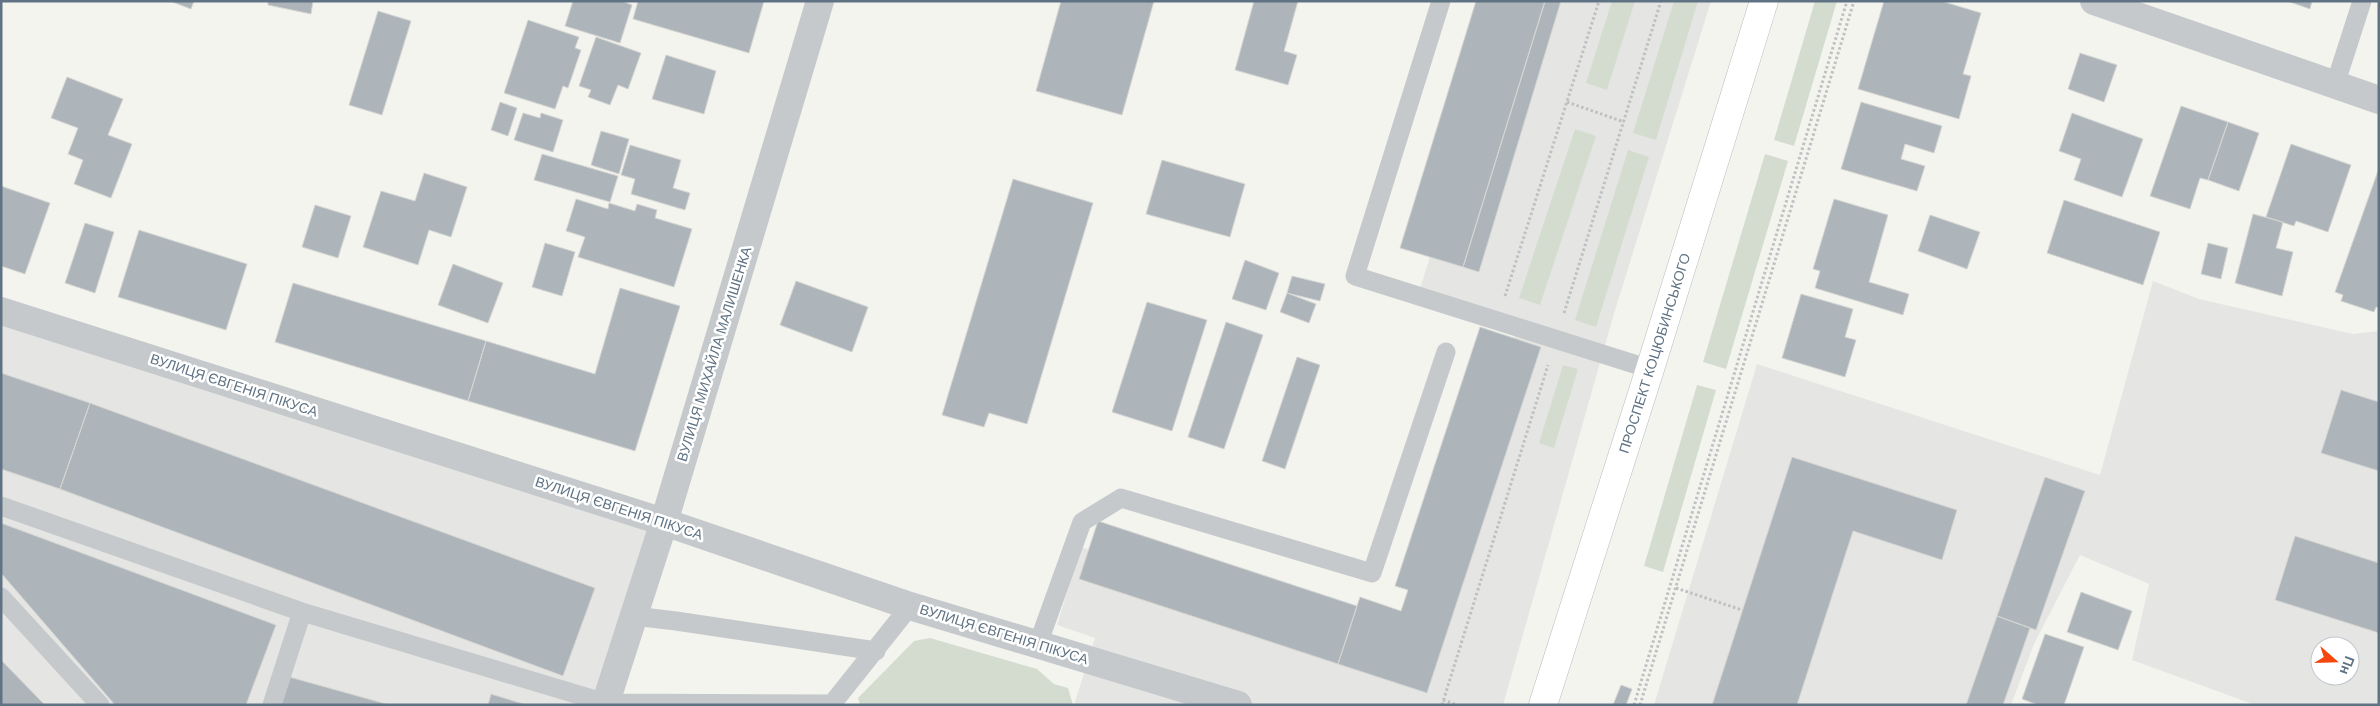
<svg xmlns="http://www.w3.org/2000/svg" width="2380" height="706" font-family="'DM Sans',sans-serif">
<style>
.built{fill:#e5e6e3;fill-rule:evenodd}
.green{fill:#d4dcd0}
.building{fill:#adb5bb;stroke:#d5d5d2}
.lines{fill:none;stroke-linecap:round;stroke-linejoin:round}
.secondary-casing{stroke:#b7bcc1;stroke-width:29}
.path{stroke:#bec0c2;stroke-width:3;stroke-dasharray:2.5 2.5;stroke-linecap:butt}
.lane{stroke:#c6c9cc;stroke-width:19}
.street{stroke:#c6c9cc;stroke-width:28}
.secondary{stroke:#fff;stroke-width:28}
.labels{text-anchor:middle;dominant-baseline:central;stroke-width:5;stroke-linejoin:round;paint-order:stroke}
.street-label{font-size:14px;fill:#607384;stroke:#fff}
</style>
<rect width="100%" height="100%" fill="#f4f4ef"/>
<path class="built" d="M1510,1h201l-98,316 -110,388h-429l21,-67 -38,-13 24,-78 322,102 115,-322 -100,-32z
M2153,281l46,18 154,35 26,-3v374h-124l-123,-45 17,-76 -69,-29 -46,89 -23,61h-357l103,-341 343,111zM2320,646h30v30h-30z
M1,311l663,211 -59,183h-604z"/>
<path class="green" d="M1612,1h23l-28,89 -21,-7z
M1674,1h24l-42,139 -23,-7z
M1815,1h22l-43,145 -20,-6z
M1575,129l21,7 -56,169 -21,-7z
M1628,150l21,7 -53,170 -21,-7z
M1765,154l23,7 -62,208 -23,-7z
M1563,365l15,4 -24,79 -15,-5z
M1697,385l19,5 -53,182 -19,-6z
M930,638l107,31 17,15 14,4 5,17h-213l-2,-7 56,-57z"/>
<path class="building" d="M170,1h24l-3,8z
M268,1h45l-2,13 -43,-9z
M573,1h49l10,4 -12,38 -55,-17z
M638,1h126l-15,52 -116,-34z
M1061,1h93l-32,114 -86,-24z
M1254,1h44l-14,50 13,4 -9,30 -53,-15z
M1476,1h69l-82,266 -63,-19z
M1545,1h16l-82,271 -16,-5z
M1884,1h57l40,12 -18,61 8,2 -12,43 -101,-30z
M2287,1h25l-2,8z
M378,11l33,10 -29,94 -33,-10z
M528,20l51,17 -4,11 6,2 -13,38 -5,-2 -8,23 -51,-16z
M596,37l45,16 -13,36 -10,-4 -8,20 -22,-8 3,-7 -12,-4z
M2080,53l37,12 -13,37 -36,-13z
M666,55l50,16 -12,43 -52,-15z
M67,77l56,22 -15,36 24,9 -21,54 -37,-14 9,-24 -15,-6 10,-26 -27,-10z
M500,102l17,6 -9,28 -17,-6z
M1861,102l81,24 -8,27 -29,-9 -4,15 24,7 -8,25 -76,-22z
M2181,106l47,16 -20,58 -8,-2 -10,31 -40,-13z
M523,113l17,5 1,-5 22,7 -10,32 -39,-12z
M2072,113l71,26 -21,58 -48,-17 7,-21 -22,-8z
M2228,122l31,11 -20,58 -31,-11z
M601,131l28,8 -10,35 -28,-9z
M2291,144l60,21 -23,67 -32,-11 -2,5 -28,-9z
M630,145l51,15 -8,28 17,5 -5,17 -54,-16 4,-15 -14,-4z
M542,154l76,22 -8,26 -76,-22z
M1162,160l83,24 -15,53 -84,-23z
M2379,168v140l-3,-1 -2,5 -33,-11 2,-6 -8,-3z
M424,173l43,14 -16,50 -22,-7 -11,35 -55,-18 18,-56 34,10z
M1013,179l80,24 -66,221 -38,-11 -5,14 -42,-12z
M1,186l49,17 -25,71 -24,-8z
M576,199l32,10 1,-6 26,8 2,-7 20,6 -2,8 37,11 -18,58 -96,-30 7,-20 -19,-6z
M1834,199l54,16 -19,67 40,12 -6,21 -88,-27 5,-17 -7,-2z
M2064,200l96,32 -17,53 -96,-32z
M315,205l36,11 -13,42 -36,-11z
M2253,214l30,8 -7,26 17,4 -11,44 -47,-13z
M1930,215l50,17 -13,37 -49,-18z
M85,223l29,9 -19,61 -30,-10z
M139,230l108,34 -21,66 -108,-33z
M545,243l30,9 -13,44 -30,-9z
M2208,243l20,5 -7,31 -20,-5z
M1245,260l34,13 -13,37 -34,-11z
M453,264l50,19 -15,40 -50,-18z
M1292,276l33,8 -5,17 -33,-8z
M796,281l72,26 -16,45 -72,-27z
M293,283l193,58 -18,60 -193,-59z
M620,288l60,18 -45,145 -167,-50 18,-60 109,33z
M1287,293l29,11 -7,19 -29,-11z
M1801,294l52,15 -8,28 11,3 -11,37 -63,-19z
M1147,302l60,18 -35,111 -60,-19z
M1226,322l37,13 -39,114 -36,-12z
M1480,327l61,20 -114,346 -89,-29 22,-67 41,14 7,-21 -13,-4z
M1297,357l23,8 -35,104 -23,-8z
M1,373l89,30 -30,86 -59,-20z
M2341,390l38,12v69l-58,-18z
M90,403l505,185 -32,88 -503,-187z
M1792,457l165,53 -15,50 -89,-29 -56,174h-85z
M2045,477l40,14 -49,139 -39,-14z
M1098,521l259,85 -19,58 -259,-85z
M1,523l275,102 -30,80h-131l-114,-132z
M2295,536l84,27v70l-104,-33z
M2081,592l51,19 -14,39 -51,-18z
M1997,616l33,12 -27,77h-37z
M2045,634l39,13 -20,58h-26l-16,-6z
M1,660l44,45h-44z
M286,676l104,29h-112z
M1621,685l11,4 -6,16h-13z
M491,694l36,11h-39z"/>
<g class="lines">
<g class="secondary-casing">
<g id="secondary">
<path id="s1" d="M1543,705l107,-336 114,-368"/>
</g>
</g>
<path class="path" d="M1567,102l57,20
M1505,296l94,-295
M1564,313l97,-312
M1676,588l66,22
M1443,700l14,5
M1442,705l106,-340
M1634,705l213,-704
M1640,705l214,-704"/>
<path class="lane" d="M1441,1l-86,275 295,93
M2335,85l27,-84
M1,506l301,106 304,91 226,1 78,-98
M1,597l99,108
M634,616l42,5 200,30
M1038,644l44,-122 39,-24 251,75 74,-221
M272,705l30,-93"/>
<path class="street" d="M2094,1l285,99
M1,311l663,211 246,84 328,99
M605,705l59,-183 156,-521"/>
<use href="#secondary" class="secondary"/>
</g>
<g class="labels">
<g class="street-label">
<text stroke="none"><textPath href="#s1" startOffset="369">ПРОСПЕКТ КОЦЮБИНСЬКОГО</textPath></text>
<text transform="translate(714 354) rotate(-73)">ВУЛИЦЯ МИХАЙЛА МАЛИШЕНКА</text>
<text transform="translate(234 385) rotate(18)">ВУЛИЦЯ ЄВГЕНІЯ ПІКУСА</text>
<text transform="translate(619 508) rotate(18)">ВУЛИЦЯ ЄВГЕНІЯ ПІКУСА</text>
<text transform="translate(1004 634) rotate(17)">ВУЛИЦЯ ЄВГЕНІЯ ПІКУСА</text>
</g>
</g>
<rect width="2380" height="706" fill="none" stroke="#607384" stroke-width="5"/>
<g transform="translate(2335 661) rotate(110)"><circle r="24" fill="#ffffff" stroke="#bfc7ce"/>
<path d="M0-4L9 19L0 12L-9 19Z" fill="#f5460e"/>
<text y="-8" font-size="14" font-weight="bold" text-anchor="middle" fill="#607384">Пн</text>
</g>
</svg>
